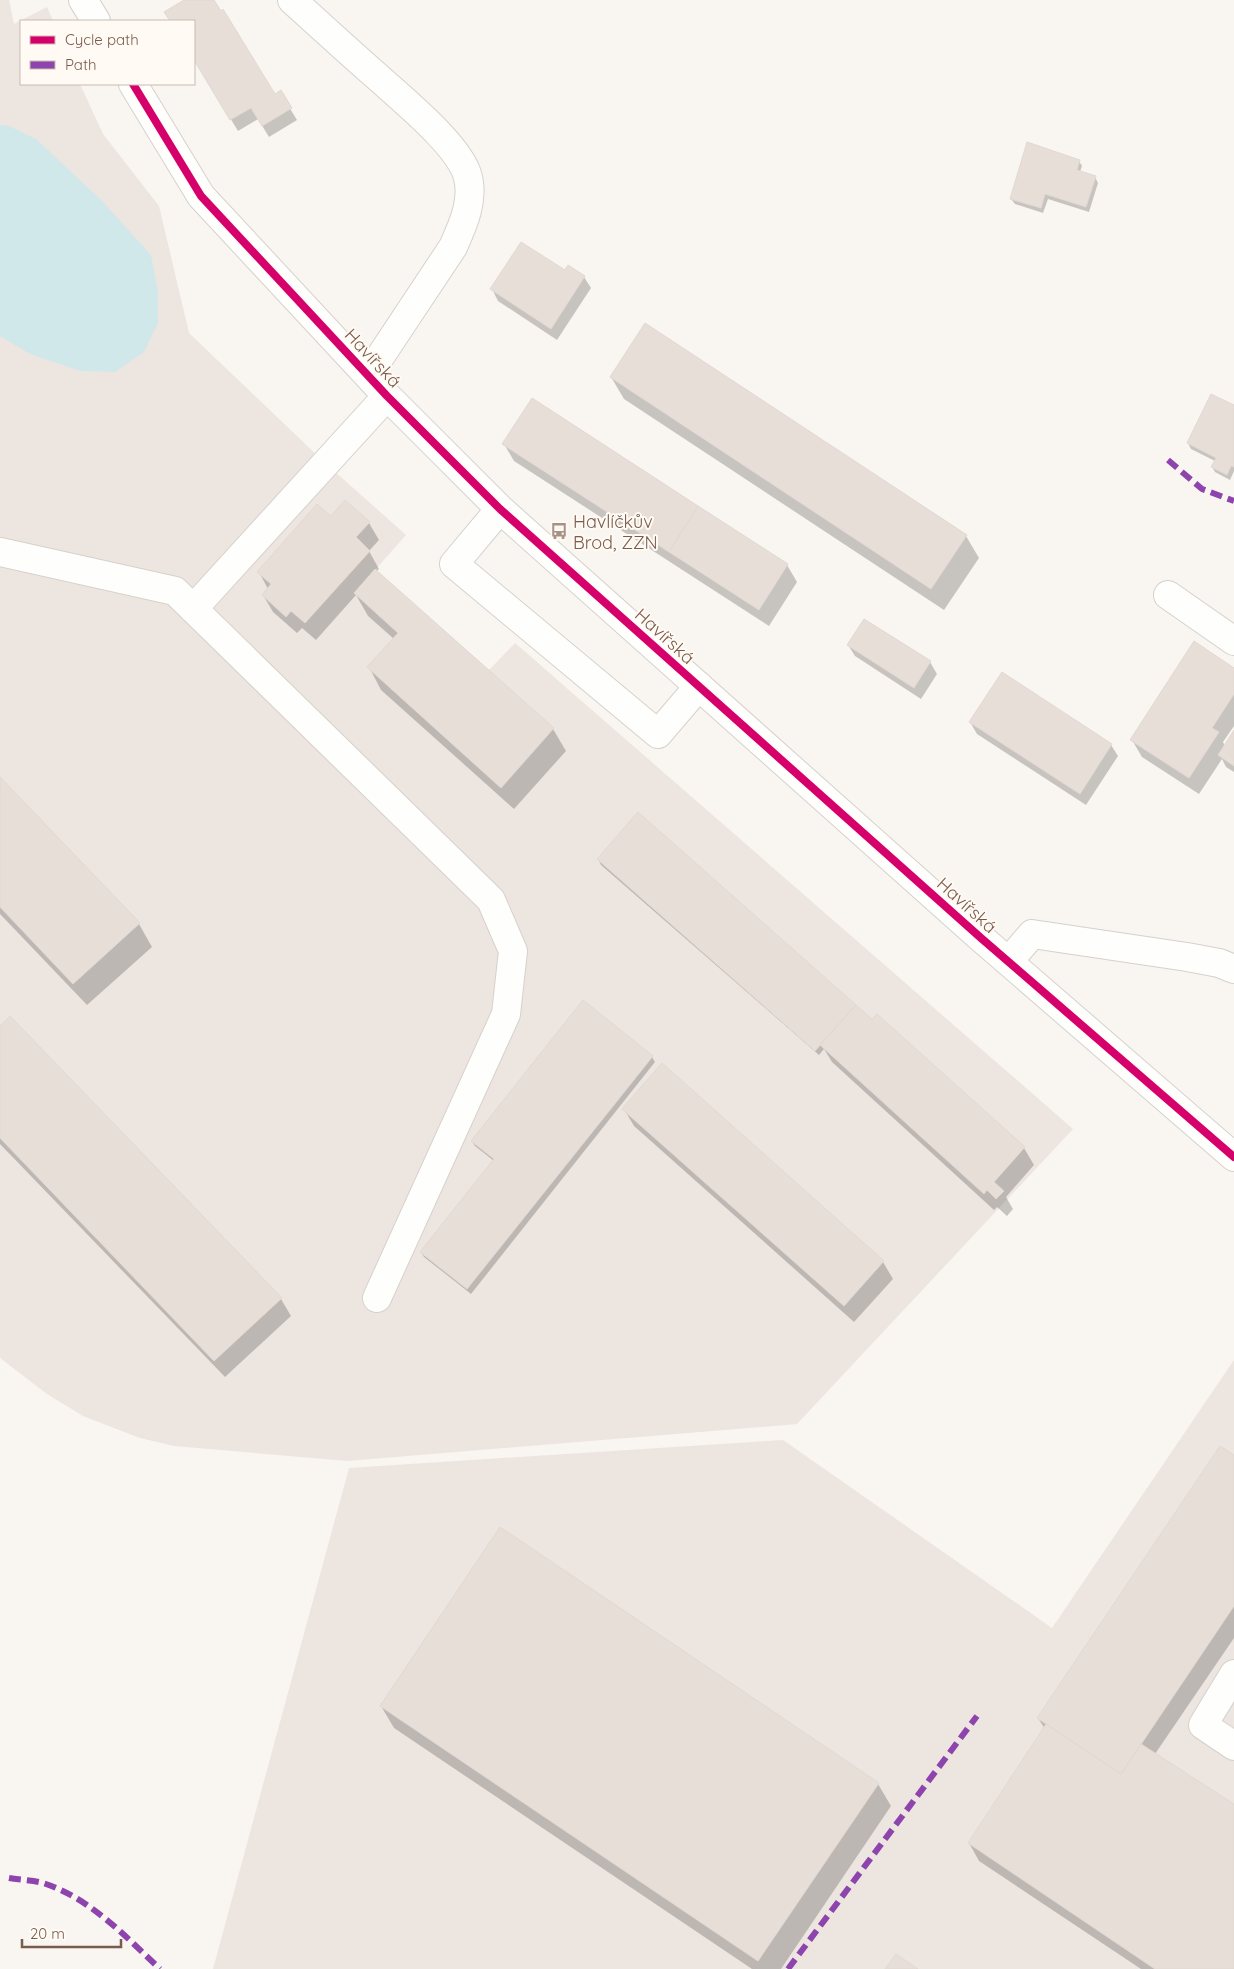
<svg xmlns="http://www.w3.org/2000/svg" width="1234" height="1969" font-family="Quicksand,sans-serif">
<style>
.industrial{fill:#ede5e0}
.water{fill:#d0e8ea}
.shadow{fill:#0003}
.building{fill:#e6ded7;stroke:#e2d8d2}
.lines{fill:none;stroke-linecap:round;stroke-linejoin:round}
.minor-casing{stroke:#d7d1cb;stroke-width:30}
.minor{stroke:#fefefd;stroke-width:28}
.quiet{stroke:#8e44ad;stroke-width:6;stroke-dasharray:12 6;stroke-linecap:butt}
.cycleway-casing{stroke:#fffaf3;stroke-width:11}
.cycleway{stroke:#d6006c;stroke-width:8}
.labels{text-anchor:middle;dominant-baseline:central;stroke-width:4;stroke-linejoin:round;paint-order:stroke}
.street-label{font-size:18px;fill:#7a5c4d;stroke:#fffaf3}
.poi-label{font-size:18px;fill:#7a5c4d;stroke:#fffaf3;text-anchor:start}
</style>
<rect width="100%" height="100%" fill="#f9f5f0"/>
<path class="industrial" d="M0,0h9l5,24 33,-17 6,14h-32v63h59l23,50 56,72 30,127 135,129 82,73 -31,35 114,100 26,-27 558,486 -276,295 -450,37 -173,-15 -34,-8 -57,-22 -36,-22 -47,-36z
M1234,1360v609h-1021l136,-501 434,-28 269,188z"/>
<path class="water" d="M0,125l9,1 27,13 66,62 49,54 7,37v31l-14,29 -29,20 -35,-1 -50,-17 -30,-18z"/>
<path class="shadow" d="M187,0h25l62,96 6,-4 17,28 -28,17 -11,-18 -20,12 -44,-73v-37h-23l-5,-9z
M1079,161l3,5 -2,6 15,5 3,6 -9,29 -41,-13 -5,14 -28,-9 -4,-5z
M565,272l19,5 7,11 -34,52 -59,-39 -6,-12z
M611,377l355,159 13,22 -35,52 -320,-211z
M1234,407v64l-4,9 -15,-8 -3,-5 3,-6 -24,-12 -3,-6z
M504,444l283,121 10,17 -28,44 -255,-165z
M331,518l38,5 10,17 -10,11 10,18 -3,3 177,157 13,22 -52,58 -133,-119 -12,-23 25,-28 -26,-23 -12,-21 -40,45 -14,-12 -5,5 -24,-21 -10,-17 5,-6 -9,-17z
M848,645l82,17 7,12 -16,25 -66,-43z
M1234,669v57l-11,16 2,4 9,-14v40l-8,-5 -4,-8 -23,35 -57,-37 -10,-17z
M970,722l141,23 7,11 -32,49 -109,-71z
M0,778l139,146 13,23 -65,58 -87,-91z
M598,859l274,162 5,-6 147,133 10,17 -28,32 7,12 -6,7 -10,-9 -3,3 -162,-148 -8,-13 -5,6 -218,-190z
M583,1002l69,55 3,5 -184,232 -47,-37 -3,-5 73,-91 -19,-15 -3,-5z
M10,1018l271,281 10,17 -66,61 -225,-233v-117z
M624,1109l259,153 10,17 -39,43 -220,-196z
M1234,1457v181l-79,116 79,52v163h-93l-162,-108 -10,-18 76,-114 -7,-11z
M381,1706l497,78 13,22 -110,163h-29l-358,-241z"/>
<path class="building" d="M184,0h30l7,11 2,-2 52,85 6,-4 11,18 -30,18 -11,-18 -21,12 -36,-60v-39h-24l-6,-9z
M1027,142l53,18 -3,10 19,6 -10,31 -41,-13 -4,14 -31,-9z
M521,242l44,28 3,-5 17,11 -34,53 -61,-40z
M645,323l322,212 -36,54 -321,-212z
M1211,394l23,11v62l-3,-1 -4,9 -16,-8 5,-9 -29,-15z
M532,398l166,108 -29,46 -167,-108z
M345,500l25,22 -14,15 14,14 -65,72 -14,-12 -5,6 -24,-22 9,-11 -14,-12 60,-68 14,12z
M698,506l90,58 -29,46 -90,-58z
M375,569l179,159 -53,60 -134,-121 31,-34 -44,-40z
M864,619l67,42 -17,27 -67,-43z
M1194,641l40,27v26l-22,34 7,4 -30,46 -59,-38z
M1002,672l110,72 -32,50 -111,-72z
M1234,730v36l-16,-11z
M0,777l140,146 -67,61 -73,-77z
M638,812l218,193 -41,46 -218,-192z
M583,1000l70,56 -186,233 -47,-37 74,-93 -23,-18z
M856,1005l16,14 5,-5 148,133 -31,35 10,9 -8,8 -9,-9 -3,4 -164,-149z
M10,1016l272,282 -68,63 -214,-223v-112z
M662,1063l222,198 -40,45 -222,-197z
M1220,1446l14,9v151l-113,168 -84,-56z
M500,1527l379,256 -121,178 -378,-255z
M1046,1724l75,50 20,-30 93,60v165h-79l-187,-126z
M896,1954l22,15h-33z"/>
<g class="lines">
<g class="minor-casing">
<path id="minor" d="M83,0l13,21
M292,0c29,26 58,53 88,79 24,22 77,65 87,95 8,25 -4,51 -14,73l-85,128
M133,84l68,112 186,200 113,113 481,429 253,219
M500,509l-46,55 204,170 41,-48
M0,552l175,39 316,309 22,51 -7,63 -129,284
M1168,595l66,46
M193,609l194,-213
M1009,961l23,-27 155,23 32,6 15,6
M1234,1674l-31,51 31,21"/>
</g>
<use href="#minor" class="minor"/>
<path class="quiet" d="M1168,460l34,29 32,12
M9,1878c11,2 23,2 34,5 47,15 82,53 117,86
M788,1969l189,-253"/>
<g class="cycleway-casing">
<path id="cycleway" d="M133,84l68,112 186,200 113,113 481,429 253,219"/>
</g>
<use href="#cycleway" class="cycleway"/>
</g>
<defs>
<g id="bus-bare" transform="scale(1.35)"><path d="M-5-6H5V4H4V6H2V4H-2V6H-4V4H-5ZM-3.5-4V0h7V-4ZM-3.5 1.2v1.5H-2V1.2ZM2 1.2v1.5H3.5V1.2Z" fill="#a69286" stroke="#fffaf3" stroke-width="2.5" paint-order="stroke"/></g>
</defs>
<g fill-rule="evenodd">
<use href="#bus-bare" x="559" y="531"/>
</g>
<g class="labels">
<g class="street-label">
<text transform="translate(373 358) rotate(47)">Havířská</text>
<text transform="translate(665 636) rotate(42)">Havířská</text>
<text transform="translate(967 905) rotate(42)">Havířská</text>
</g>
<g class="poi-label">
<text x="573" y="521">Havlíčkův<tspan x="573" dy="21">Brod, ZZN</tspan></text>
</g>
</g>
<rect x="20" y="20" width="175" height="65" fill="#fffaf3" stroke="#cabbb1"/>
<rect x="30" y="36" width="25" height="8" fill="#d6006c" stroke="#cabbb1"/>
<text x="65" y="45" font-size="15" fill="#7a5c4d">Cycle path</text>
<rect x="30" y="61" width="25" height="8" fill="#8e44ad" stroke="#cabbb1"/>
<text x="65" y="70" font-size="15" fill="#7a5c4d">Path</text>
<path d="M22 1939v8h99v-8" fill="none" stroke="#7a5c4d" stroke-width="2.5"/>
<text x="30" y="1939" font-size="15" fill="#7a5c4d" stroke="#fffaf3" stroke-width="4" paint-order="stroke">20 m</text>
</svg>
